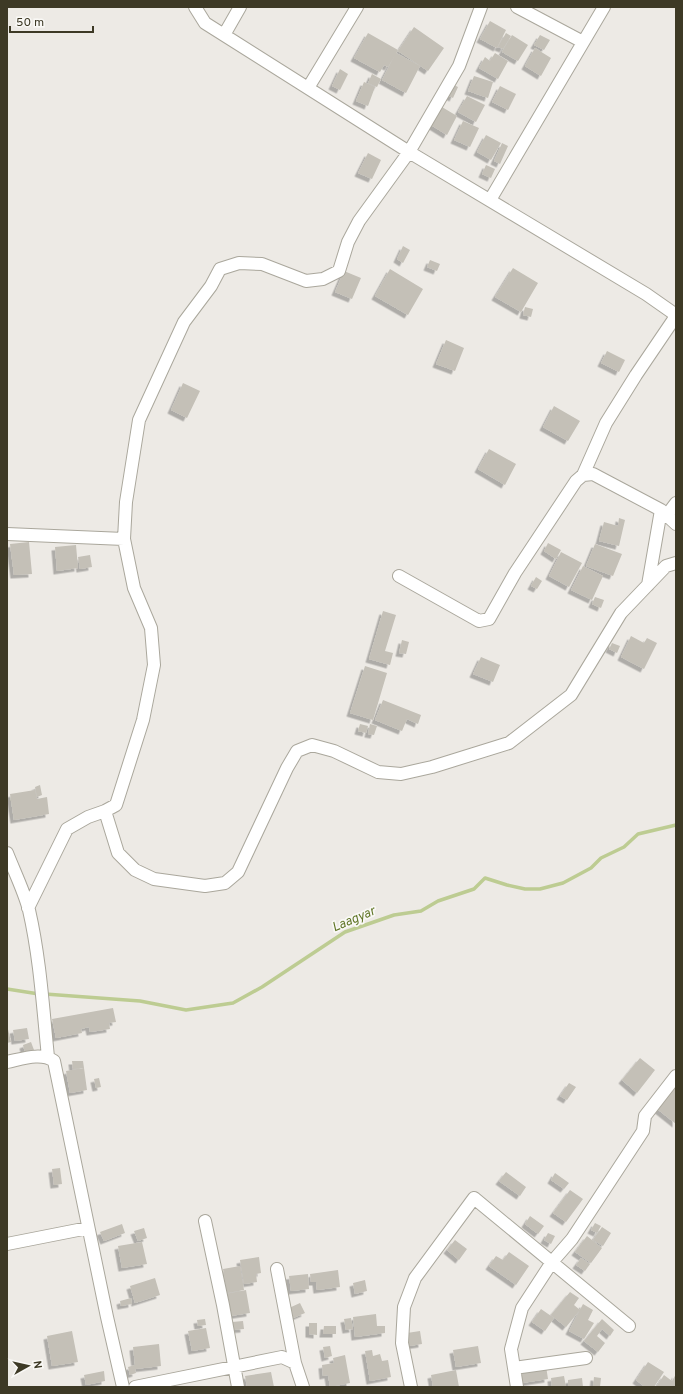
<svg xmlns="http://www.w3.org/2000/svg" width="683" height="1394" font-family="Overpass,sans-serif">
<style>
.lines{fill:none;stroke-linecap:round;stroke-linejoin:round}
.stream{stroke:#bdcc92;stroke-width:3.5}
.building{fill:#c4c0b7;filter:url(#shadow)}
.street-casing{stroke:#aaa79c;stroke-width:14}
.street{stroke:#fff;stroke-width:12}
.labels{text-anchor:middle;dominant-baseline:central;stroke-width:3.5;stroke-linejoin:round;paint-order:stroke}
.water-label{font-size:13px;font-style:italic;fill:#5e7424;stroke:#f9f8f5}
</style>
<defs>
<filter id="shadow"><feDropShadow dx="-3.5" dy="3.5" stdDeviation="0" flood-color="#0004"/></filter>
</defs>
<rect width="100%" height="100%" fill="#edeae5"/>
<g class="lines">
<path class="stream" d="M7,989l32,5
M45,994l95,7 46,9 47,-7 29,-16 83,-55 49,-17 27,-4 17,-10 36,-12 11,-11 22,7 18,4h15l23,-6 28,-15 10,-10 23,-11 14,-13 38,-9"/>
</g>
<path class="building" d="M490,21l16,9 -9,18 -17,-9z
M414,27l30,21 -16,23 -30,-20z
M368,33l30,17 -10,17 -4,-2 -4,7 -26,-14z
M506,33l5,3 -8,13 -5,-2z
M512,35l16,10 -10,16 -16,-9z
M540,35l10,5 -6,10 -10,-5z
M535,48l16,10 -10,18 -16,-10z
M396,53l24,13 -14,27 -24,-13z
M495,53l13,8 -10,18 -19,-11 6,-11 5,4z
M340,69l8,5 -8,16 -8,-4z
M372,74l9,5 -4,8 -9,-4z
M474,76l19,6 -5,16 -20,-7z
M364,82l11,5 -7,19 -12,-5z
M452,84l6,3 -5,11 -6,-3z
M500,86l16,8 -8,16 -16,-8z
M467,96l18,9 -9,17 -18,-10z
M442,107l15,9 -10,19 -16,-10z
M463,121l16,7 -9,19 -16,-7z
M486,135l15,8 -10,17 -14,-8z
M502,143l6,3 -8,18 -6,-3z
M368,153l13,7 -9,19 -14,-6z
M486,165l9,4 -4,9 -9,-4z
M403,246l7,4 -7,13 -6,-4z
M430,260l10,4 -3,7 -10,-4z
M513,268l25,15 -17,29 -26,-15z
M390,269l33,20 -15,26 -33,-19z
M344,271l17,7 -9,21 -17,-7z
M525,307l8,2 -2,8 -8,-2z
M446,340l18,8 -9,23 -19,-7z
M607,351l18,9 -6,12 -18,-9z
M183,383l17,8 -13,27 -16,-8z
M554,406l26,15 -12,20 -25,-14z
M489,449l27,15 -11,21 -27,-16z
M619,518l6,2 -6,26 -20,-5 5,-19 14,4z
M29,542l3,32 -18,1 -4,-31z
M548,543l13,7 -5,9 -12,-8z
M595,544l27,10 -9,22 -27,-10z
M76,545l2,23 -21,3 -2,-24z
M561,552l21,11 -13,24 -20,-11z
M90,555l2,12 -12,2 -2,-12z
M583,566l20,10 -11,24 -21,-10z
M536,577l6,4 -5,8 -6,-3z
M595,597l9,3 -3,8 -9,-4z
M383,611l13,4 -11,36 8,2 -3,12 -21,-6z
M631,636l13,7 3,-5 10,5 -13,26 -23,-12z
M402,640l7,2 -3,12 -7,-1z
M612,643l8,3 -3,7 -8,-4z
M481,657l19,8 -7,17 -20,-8z
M365,666l22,7 -14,47 -23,-7z
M383,700l38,15 -3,9 -11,-5 -5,12 -27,-11z
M360,724l8,2 -2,7 -8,-2z
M370,724l7,2 -3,9 -6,-1z
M40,785l2,10 -5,2 -2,-10z
M35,790l2,9 10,-2 2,17 -35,6 -4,-26z
M113,1008l3,14 -7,1 1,6 -20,3 -1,-5 -8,2 1,4 -26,5 -4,-19z
M7,1025l4,17 -4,1z
M27,1028l2,11 -14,2 -2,-11z
M31,1042l3,8 -9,3 -2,-8z
M640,1058l15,12 -18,23 -15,-13z
M72,1061h11l1,7 -11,1z
M84,1068l3,22 -17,3 -4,-22z
M99,1078l2,9 -5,1 -2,-9z
M569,1083l7,4 -9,13 -7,-4z
M676,1083v41l-20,-16z
M60,1168l2,16 -8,1 -2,-16z
M506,1172l20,15 -6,9 -21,-15z
M555,1173l14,10 -5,6 -13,-9z
M570,1190l13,9 -17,23 -13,-9z
M530,1216l14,10 -6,8 -13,-10z
M595,1223l6,3 -4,7 -6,-3z
M122,1224l3,9 -21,8 -4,-9z
M602,1227l9,6 -8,13 -10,-6z
M144,1228l3,10 -9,3 -4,-10z
M548,1233l7,3 -4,8 -7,-4z
M587,1236l15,12 -11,15 -16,-11z
M455,1240l12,9 -8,11 -12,-10z
M142,1242l5,22 -25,4 -4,-22z
M509,1252l20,14 -13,19 -27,-19 7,-10 7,4z
M259,1257l2,16 -5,1 1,8 -13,2 -4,-24z
M581,1258l9,6 -5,7 -9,-6z
M240,1266l4,24 -17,3 -4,-24z
M338,1270l2,17 -23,3 -1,-8h-5l-1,-8z
M308,1274l1,15 -18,2 -2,-15z
M155,1278l5,17 -25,8 -5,-17z
M365,1280l2,11 -12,3 -2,-11z
M246,1290l4,23 -20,3 -4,-22z
M570,1292l9,6 -5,7 6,5 -14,17 -15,-12z
M131,1298l1,6 -11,2 -1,-5z
M300,1303l5,10 -12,5 -4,-10z
M583,1304l10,6 -5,10 6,3 -10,16 -15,-8z
M541,1309l13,9 -9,13 -13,-9z
M376,1314l1,12h8v7l-30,4 -2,-20z
M351,1318l2,11 -7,1 -2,-11z
M205,1319l1,6 -8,1 -1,-6z
M602,1319l12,11 -4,6 -8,-7 -5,7 8,7 -7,9 -14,-11z
M243,1321l1,8 -11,1 -1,-8z
M309,1323h8v12l-8,-1z
M324,1326h12v8h-13z
M206,1328l4,20 -18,3 -4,-20z
M72,1331l6,31 -26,4 -5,-30z
M420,1331l2,13 -13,2 -2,-13z
M159,1344l2,22 -26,3 1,4 -6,2 -2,-8 7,-2 -2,-18z
M330,1346l2,10 -7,2 -2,-11z
M478,1346l3,17 -25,4 -3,-17z
M372,1350l1,6 7,-2 2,7 6,-1 3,17 -21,4 -5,-30z
M345,1355l5,28 -20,4 -2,-12 -5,1 -1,-11 12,-2 -1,-5z
M648,1362l16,10 -10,15h-9l-9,-7z
M519,1366h27l2,13 -26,4z
M456,1370l3,17h-26l-2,-12z
M104,1371l1,10 -19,4 -2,-10z
M271,1372l3,15h-27l-2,-11z
M676,1374v13h-20l8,-12 8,6z
M564,1376l2,11h-14l-1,-9z
M594,1377l7,1 -1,9h-7z
M582,1378l1,9h-15v-7z"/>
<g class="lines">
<g class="street-casing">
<path id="street" d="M195,7l10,16 204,129 237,142 30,21
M517,7l66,35
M224,35l16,-28
M308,88l49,-81
M490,200l114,-193
M583,475l23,-52 30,-48 40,-59
M667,515l9,-12
M7,534l117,5
M399,576l80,45 10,-2 26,-46 61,-92 7,-6 10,-1 68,36 15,14
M648,585l13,-75
M105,811l13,42 17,17 19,9 51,7 20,-3 13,-11 49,-104 10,-17 15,-6 22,6 44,21 23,2 31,-7 77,-24 62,-48 50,-82 45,-47 10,-3
M7,853c7,18 17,38 22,57 11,48 14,98 19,147
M28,908l39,-79 21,-12 17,-6 11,-6 27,-85 11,-55 -3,-37 -17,-40 -10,-49 2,-37 13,-82 45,-98 27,-36 9,-17 19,-6 23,1 44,17 17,-2 16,-8 9,-29 11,-21 50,-69 50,-86 22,-59
M7,1062c15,-3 34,-10 47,-1l53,256 16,70
M205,1221l18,84 15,82
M7,1244l81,-16
M277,1269l18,94
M514,1368l72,-10
M135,1387l147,-30 13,6 8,24
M411,1387l-9,-44 2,-36 11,-29 59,-80 155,128
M517,1387l-6,-38 11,-41 30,-46 20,-23 71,-108 2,-15 31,-40"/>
</g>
<use href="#street" class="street"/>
</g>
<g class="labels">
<g class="water-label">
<text transform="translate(354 920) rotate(-23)">Laagyar</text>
</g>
</g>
<rect width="683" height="1394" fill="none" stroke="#3d3925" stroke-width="16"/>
<g transform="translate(28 1366) rotate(82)" stroke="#f9f8f5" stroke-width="3" paint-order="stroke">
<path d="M0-3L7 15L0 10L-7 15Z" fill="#3d3925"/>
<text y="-6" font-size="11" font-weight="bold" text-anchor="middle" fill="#3d3925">N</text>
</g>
<path d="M10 26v6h83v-6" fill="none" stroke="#3d3925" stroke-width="2"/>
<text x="16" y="26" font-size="12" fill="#3d3925" stroke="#f9f8f5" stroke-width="3" paint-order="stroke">50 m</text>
</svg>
